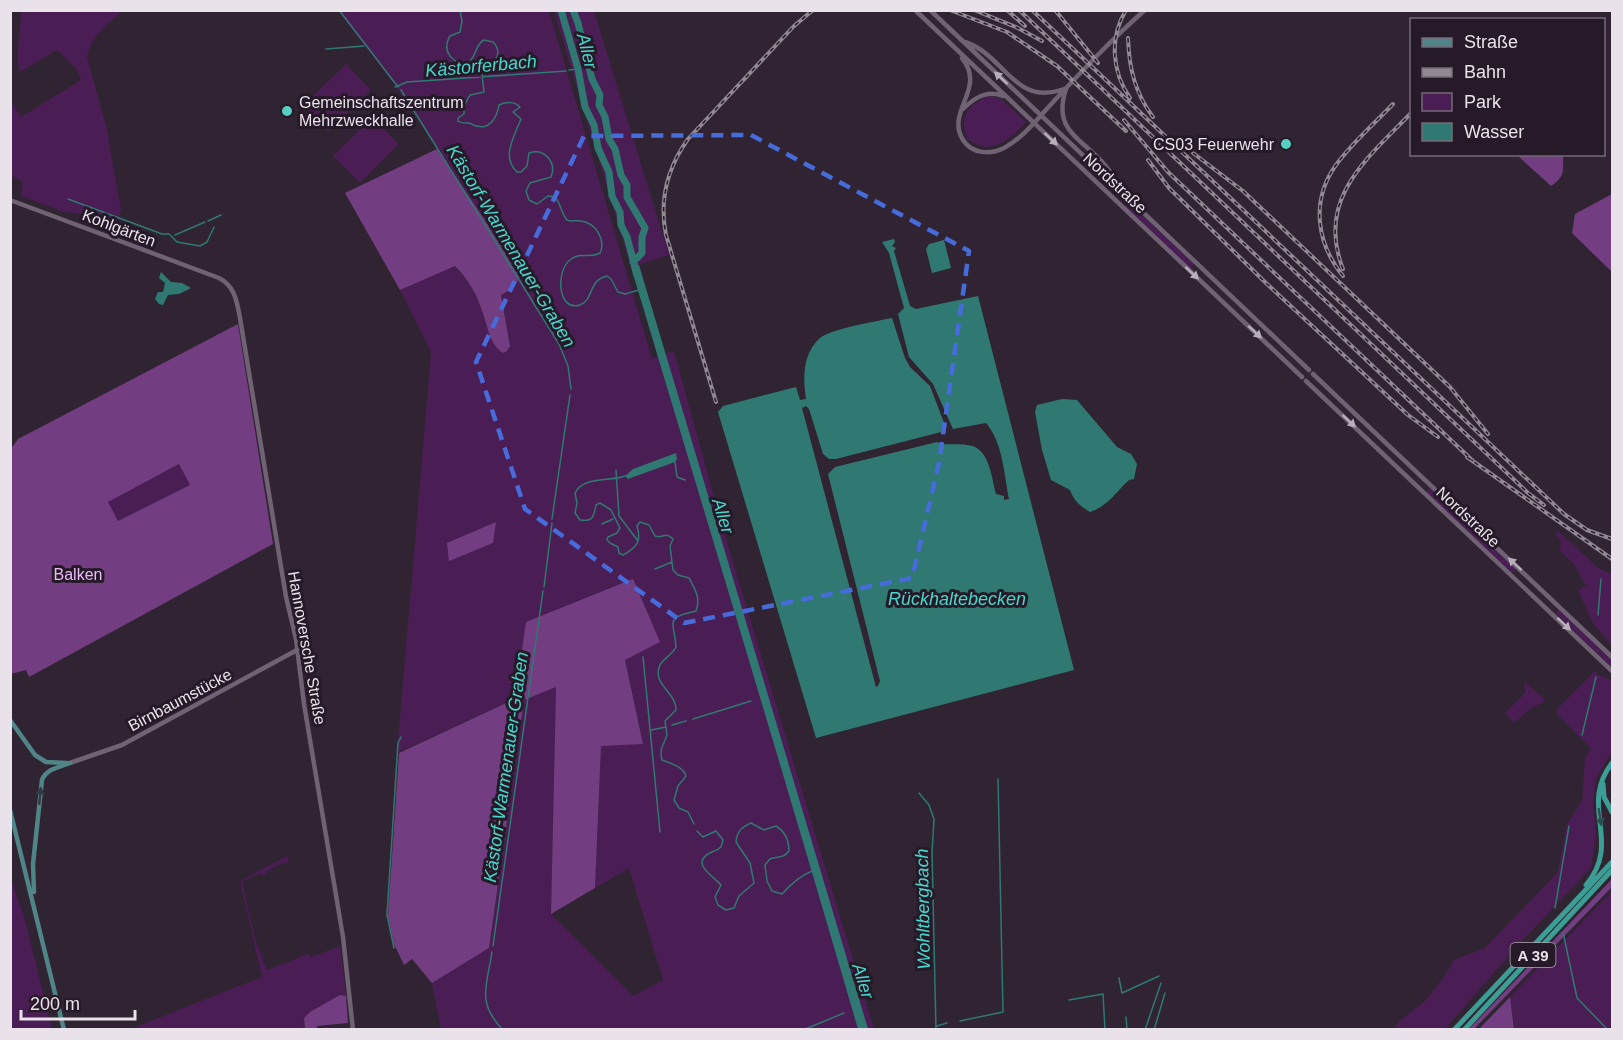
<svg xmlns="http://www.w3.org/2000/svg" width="1623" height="1040" font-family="Helvetica,sans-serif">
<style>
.green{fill:#4a1e55}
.forest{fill:#733d81;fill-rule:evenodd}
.water{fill:#2f7972}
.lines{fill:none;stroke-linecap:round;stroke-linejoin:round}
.stream{stroke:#2f7972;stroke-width:1.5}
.river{stroke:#2f7972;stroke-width:7}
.secondary{stroke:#6f6273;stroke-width:4.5}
.primary{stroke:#508587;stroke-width:4.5}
.highway{stroke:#3b9d94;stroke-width:5}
.rail-casing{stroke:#928894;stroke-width:4}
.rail{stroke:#261a29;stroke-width:1.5;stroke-dasharray:4.5;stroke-linecap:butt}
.oneway{fill:#b8afbb}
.oneway2{fill:#333a45}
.oneway3{fill:#2e4e54}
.marked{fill:none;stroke:#466cdc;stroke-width:4.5;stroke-dasharray:12 8;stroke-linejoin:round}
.poi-dot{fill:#57cec2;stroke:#261a29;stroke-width:2}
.labels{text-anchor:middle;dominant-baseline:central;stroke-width:6;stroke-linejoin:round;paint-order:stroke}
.shield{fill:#261a29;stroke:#aea6b1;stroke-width:1.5}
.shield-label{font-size:15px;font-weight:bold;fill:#e9e2eb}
.poi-label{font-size:16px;fill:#e9e2eb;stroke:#261a29;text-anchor:start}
.street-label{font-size:16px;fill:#e9e2eb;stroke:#261a29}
.park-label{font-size:16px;fill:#eabcf5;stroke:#261a29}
.water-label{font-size:18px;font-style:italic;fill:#47d8cb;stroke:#261a29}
</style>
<rect width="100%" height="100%" fill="#302433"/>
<path class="green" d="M90,10l31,2c-15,13 -30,25 -34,45l21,76 1,10 12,66 -2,10 -58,-8 -40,-15 2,-14 -12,-7 -1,-75 11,17 60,-37 -4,-11 -20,-19 -37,22c-5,-9 1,-48 1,-61z
M338,11h211l103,348 22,-8 46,168 154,510h-433l-9,-46 57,-35 35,-249 32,-12 -5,227 82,82 30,-16 -34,-112 -34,20 6,-143 42,-2 -18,-83 -110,39 -118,54 34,-401 -31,-62 54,-24c21,20 29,46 37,73l19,6 -9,-50 -20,-81 -83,-125z
M554,11h40l75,244 -38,12z
M346,64l25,26 -43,42 -25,-27z
M990,96l11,3 25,23c-16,17 -35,35 -58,17 -11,-20 1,-36 22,-43z
M372,117l27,27 -39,39 -27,-27z
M1126,203h3l64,60v3l-3,2 -64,-61z
M180,464l10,21 -72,36 -11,-19z
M1430,488l86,81 -1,3h-4l-83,-78 -1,-3z
M1558,531l39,36 15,8v70l-20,-23 -14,-32 8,-4 -12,-22 -14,-13 1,-11 -6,-5z
M1558,610l3,2 51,48v7l-52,-49 -4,-5z
M1595,671c4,7 12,5 17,10v70l-16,28 -3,24 3,31 -5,34 -71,75 -75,86h-51l4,-7 27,-21 21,-27 8,-14 31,-12 73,-76 9,-48 15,-23 3,-43 6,-10 -34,-34v-5z
M1524,681l21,19c-5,6 -8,4 -14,8 -6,4 -9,10 -17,14l-9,-9 20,-20z
M287,856l2,5 -4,3 -1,-2 -17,9v2l-5,3 -1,-3 -19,8 13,58 12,31 41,-16 3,3 29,-11 6,50 -6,-1 -37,28 2,6 -177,1 134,-53 -22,-96z
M10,876l14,40 28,113h-41z
M1611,892l1,137h-97l-5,-32z"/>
<path class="forest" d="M437,149l60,89 23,39 -6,10 -13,8 9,51 -3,5 -4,2c-14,-9 -15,-27 -21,-42 -5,-17 -15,-33 -27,-45l-55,24 -55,-97z
M1517,155h46c0,15 3,21 -12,31z
M1612,194v78l-40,-39 3,-19z
M238,324l35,220 -244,133 -3,-7 -15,4v-225l7,-10zM179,464l11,21 -72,36 -10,-19z
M496,522l-3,21 -44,18 -2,-18z
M633,579l27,63 -35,18 18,84 -42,2 -6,142 -44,26 5,-227 -32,13 -35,248 -57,35 -20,-24 -8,6 -10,-21 -6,-28 11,-163 116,-54 11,-77z
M1612,879v8l-138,142h-5z
M340,995l6,1 2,27 -31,3v3h-12l-1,-11 6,-6z
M1510,997l4,32h-35z"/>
<path class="water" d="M894,239l1,3 -3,4 4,2 -2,3 16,55 6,3 62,-13 96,374 -258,68 -98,-326 5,-6 73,-19 4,13 6,-1c-3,-20 -4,-45 14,-61 11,-9 57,-17 72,-20l13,40 5,9 20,19 16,42 -1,3 -109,28h-7l-6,-5 -14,-45 -3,-3 -4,2 74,279 2,-1 2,-5 -52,-207 7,-7 102,-25 4,2c9,1 25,-1 34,3 15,7 17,33 21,47l8,2v4l5,-1c-5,-25 -6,-56 -23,-76l-33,6 -20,-45 -24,-27 -11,-43 6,-6 -15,-55 -7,-11z
M944,240l7,28 -19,5 -6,-24 3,-5z
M639,265l229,764h-10c-74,-254 -151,-508 -227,-762z
M161,272l10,10 11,1 9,5 -12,6 -11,1 -5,10 -4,-1 -4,-5 3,-7h5l2,-9 -6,-5z
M1062,399l15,1 40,47 14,7 6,10 -3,15 -5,1c-13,12 -21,26 -39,32 -10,-6 -16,-11 -20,-22l-19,-10 -9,-30 -7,-38 2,-7z
M676,453l1,6 -2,3 -47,17 -3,-3 8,-7z"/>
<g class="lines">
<path class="stream" d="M339,10l59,77
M460,10l2,11 -2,11 -10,4c-9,15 3,30 19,26 8,-6 6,-18 15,-22l9,2c6,6 7,14 0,20l-12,3 3,27 -14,3 -6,11v8l-6,4v3c3,2 6,2 9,2 6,0 4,2 10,3 13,4 20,-9 22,-21 6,-3 16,-4 21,2l-7,5 8,7c-7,18 -20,38 -4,53h4l6,-6 2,-13c15,-5 28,9 22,24l-21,6 -4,8 3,9 8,4 11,-8 7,1c6,7 6,16 12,23 5,2 8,0 14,1 15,2 25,19 19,32 -10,6 -20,-2 -30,7 -15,12 -12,52 10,45 14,-5 8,-25 27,-29l4,3 7,13 7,2 14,-4
M326,49l38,-3
M569,70l9,-1
M395,87l12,-5 159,-11
M401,90l158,254 9,22 3,23
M68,199l94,35h7l8,8 23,4 7,-4 7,-15
M208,221l13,-6
M175,235l30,-13
M675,462l2,15 8,3
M616,470l3,46 19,25
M625,476c-16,6 -42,0 -50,17l2,10 -2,10 5,7c13,2 14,-4 16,-15l4,-2 11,7 9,18 -3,5 -9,4 -1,3 3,3 8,4 1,6 4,2c13,-7 19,-13 14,-29l3,-4 9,3 6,11c7,3 11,-5 18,3l-3,7 3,24 5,5 11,3c6,11 12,20 7,33 -32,7 -22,9 -20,36 -4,8 -12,11 -16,18 -9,19 17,28 16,45l-11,11 2,14c-3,10 -8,12 -5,25 8,3 22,7 24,16l-8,10 -4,14 5,8 9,4 6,12
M552,519l18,-124
M602,524l11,-5
M655,569l17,-7
M544,587l8,-64
M1598,615l3,-36
M643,657l17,175
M693,719l58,-18
M672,725l14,-4
M651,730l15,-3
M1582,735l14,-58
M919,793l10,12 5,14 -2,34 4,177
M697,831l6,6 13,-6 7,9 -2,7c-4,4 -9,4 -13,7 -17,11 7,23 13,31l-6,12 3,8 8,5 8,-2 5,-12 15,-13 -4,-20 -14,-21c1,-11 6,-15 15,-19l13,7 12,-4c8,5 13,14 13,25 -6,8 -11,5 -19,8l-5,6 2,16 5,10 10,3c8,-9 18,-18 30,-23
M1555,908l14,-82
M1563,932l14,66 31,32
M493,946l50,-355
M394,948l-7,-33 11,-172 3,-6
M492,952c-5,34 -16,50 11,78
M1119,978l3,15 37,-17
M1069,1000l34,-6 2,36
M1126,1017l1,13
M960,1021l43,-9 -5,-233
M937,1026l10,-3
M803,1030l41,-17
M1145,1030l16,-47
M1154,1030l11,-37"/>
<path class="river" d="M561,10l17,59 7,38 9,18 4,23 11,24 3,24 8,16 1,13 6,12 10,38
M573,10l5,13 14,56 8,16 -1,10 6,12 4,22 6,10 6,26 6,10v12l18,31 -3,9v16l-9,9"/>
<path class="secondary" d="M915,10l387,367
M930,10l379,360
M965,42c40,13 49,65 99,47
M962,58c25,31 -17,53 1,82 9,14 27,15 41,8 19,-10 35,-31 50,-47 29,-31 58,-62 91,-91
M1066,89c-15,45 20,50 42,80 4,5 6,11 9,17
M963,109c12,-12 24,-19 40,-13
M10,200l209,78c16,8 18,24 21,40l46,279 10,42 8,65 39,233 10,93
M1313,374l299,283
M1306,381l306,290
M70,763l52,-18 175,-95"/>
<path class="primary" d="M10,720l25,35 11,7 21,1
M10,810l54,220
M34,892l-1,-28 9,-84c4,-11 17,-13 28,-17"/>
<path class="highway" d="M1603,784l1,13 8,15
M1586,885c37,-44 -8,-78 26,-122
M1454,1030l158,-168
M1464,1030l148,-160"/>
<g class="rail-casing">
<path id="rail" d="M950,10l57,22 50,34 69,65
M974,10l44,18 24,13
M1007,10l18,16
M1019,10l509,483 16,12
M1032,10l532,504 23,16 25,9
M1055,10l43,53
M1126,10c-17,28 -14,62 4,88
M1128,38c1,30 7,55 25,79
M1124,120l44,52 305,289
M1193,153l50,38 207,196 38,47
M1148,160l21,28 98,96 141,131 30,22
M1343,269c-28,-71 25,-111 69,-157
M1343,276c-26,-32 -33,-75 -7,-111 16,-22 38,-41 57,-61
M716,402l-50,-167c-7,-35 2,-68 22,-96l106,-113 19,-16
M1467,457l145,102"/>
</g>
<use href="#rail" class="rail"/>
</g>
<defs><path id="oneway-solid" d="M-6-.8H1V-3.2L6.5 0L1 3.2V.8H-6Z" transform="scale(1.5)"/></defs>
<g class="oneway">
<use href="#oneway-solid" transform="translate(1001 78) rotate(-137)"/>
<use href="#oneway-solid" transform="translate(1051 139) rotate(43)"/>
<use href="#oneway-solid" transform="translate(1192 273) rotate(43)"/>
<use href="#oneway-solid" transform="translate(1255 332) rotate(43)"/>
<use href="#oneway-solid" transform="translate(1349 421) rotate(43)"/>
<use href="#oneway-solid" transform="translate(1515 564) rotate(-137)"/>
<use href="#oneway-solid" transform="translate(1564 624) rotate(43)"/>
</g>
<use class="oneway2" href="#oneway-solid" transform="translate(40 796) rotate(-85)"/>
<use class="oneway3" href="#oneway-solid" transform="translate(1600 817) rotate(81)"/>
<path class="marked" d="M751,135l218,116 -30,212 -27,115 -228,45 -159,-114 -49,-147 108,-226z"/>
<g class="poi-dot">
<circle cx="287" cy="111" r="6"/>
<circle cx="1286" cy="144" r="6"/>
</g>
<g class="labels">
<rect class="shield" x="1510.5" y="943" width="45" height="24" rx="4.5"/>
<g class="shield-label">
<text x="1533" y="955">A 39</text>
</g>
<g class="poi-label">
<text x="299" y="102">Gemeinschaftszentrum<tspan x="299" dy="18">Mehrzweckhalle</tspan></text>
<text x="1274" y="144" text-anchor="end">CS03 Feuerwehr</text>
</g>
<g class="street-label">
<text transform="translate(1115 183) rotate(43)">Nordstraße</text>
<text transform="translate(119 228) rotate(21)">Kohlgärten</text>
<text transform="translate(1468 517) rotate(43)">Nordstraße</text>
<text transform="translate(307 648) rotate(80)">Hannoversche Straße</text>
<text transform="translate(180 700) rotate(-28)">Birnbaumstücke</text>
</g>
<g class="park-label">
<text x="78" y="574">Balken</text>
</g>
<g class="water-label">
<text transform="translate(587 51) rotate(76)">Aller</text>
<text transform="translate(481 66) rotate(-5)">Kästorferbach</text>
<text transform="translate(511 246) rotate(59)">Kästorf-Warmenauer-Graben</text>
<text transform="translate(723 516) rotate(73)">Aller</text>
<text x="957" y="599">Rückhaltebecken</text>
<text transform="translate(506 767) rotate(-82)">Kästorf-Warmenauer-Graben</text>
<text transform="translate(923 909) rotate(-91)">Wohltbergbach</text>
<text transform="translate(863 981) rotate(73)">Aller</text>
</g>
</g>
<rect width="1623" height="1040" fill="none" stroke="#e9e2eb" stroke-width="24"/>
<rect x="1410" y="18" width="195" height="138" fill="#261a29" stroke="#746a77" stroke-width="1.5"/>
<rect x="1422" y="38" width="30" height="9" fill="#508587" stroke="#746a77" stroke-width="1.5"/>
<text x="1464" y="48" font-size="18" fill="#e9e2eb">Straße</text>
<rect x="1422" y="68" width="30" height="9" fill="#928894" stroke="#746a77" stroke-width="1.5"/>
<text x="1464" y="78" font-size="18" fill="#e9e2eb">Bahn</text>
<rect x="1422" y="93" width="30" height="18" fill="#4a1e55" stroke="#746a77" stroke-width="1.5"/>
<text x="1464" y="108" font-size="18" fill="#e9e2eb">Park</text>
<rect x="1422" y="123" width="30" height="18" fill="#2f7972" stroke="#746a77" stroke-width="1.5"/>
<text x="1464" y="138" font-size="18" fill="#e9e2eb">Wasser</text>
<path d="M21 1010v9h114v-9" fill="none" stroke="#e9e2eb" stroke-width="3"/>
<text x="30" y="1010" font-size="18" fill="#e9e2eb" stroke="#261a29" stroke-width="4.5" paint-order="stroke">200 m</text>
</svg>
